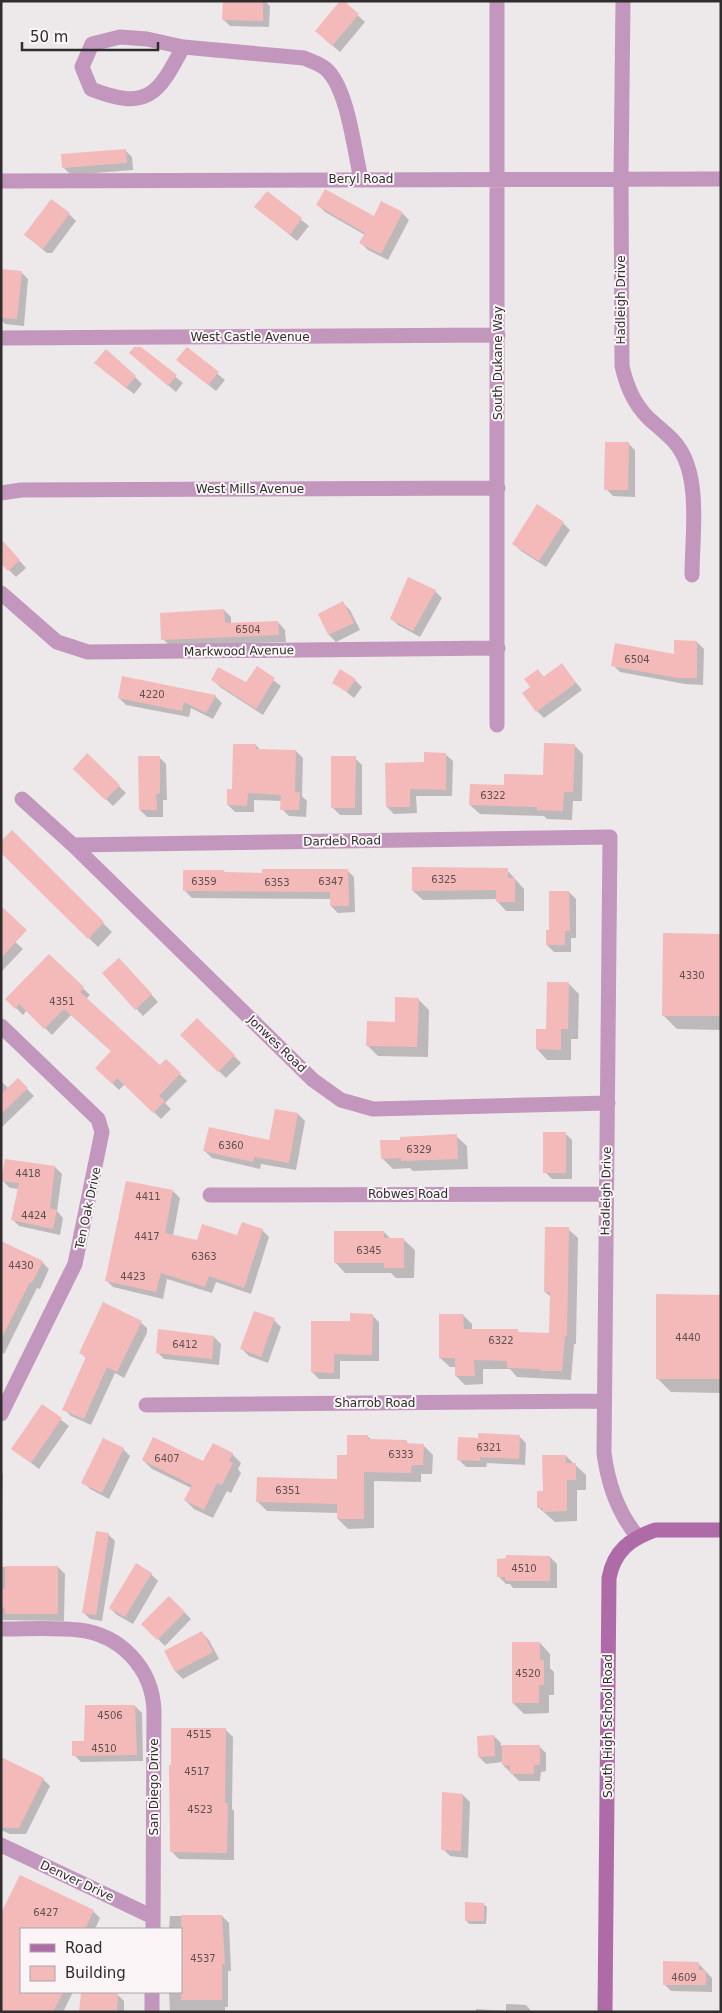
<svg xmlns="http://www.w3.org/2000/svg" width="722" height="2013" font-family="'DejaVu Sans',sans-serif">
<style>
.shadow{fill:#0003}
.building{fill:#f4baba}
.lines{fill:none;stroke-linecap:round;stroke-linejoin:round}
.street{stroke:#c396be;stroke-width:15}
.secondary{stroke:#ae6ba8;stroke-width:15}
.labels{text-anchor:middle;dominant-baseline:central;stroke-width:4;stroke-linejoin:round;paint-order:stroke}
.number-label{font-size:10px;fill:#605050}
.street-label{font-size:12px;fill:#2f2d2d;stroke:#fbf5f7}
</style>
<rect width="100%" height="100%" fill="#ede8ea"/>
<path class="shadow" d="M224,1h41l5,5 -1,21 -39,-1 -7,-7z
M342,1l23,21 -25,30 -16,-14z
M125,150l7,7 1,13 -62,5 -7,-7z
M267,193l42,33 -12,15 -41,-34z
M318,205l56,12 28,-4 7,7 -21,40 -20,-10 -7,-7 4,-8 -40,-23z
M69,214l7,7 -24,32h-5l-22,-18z
M21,272l7,7 -4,47 -19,-2 -4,-4v-42z
M140,348l43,35 -7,9 -39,-33z
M187,349l38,31 -9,11 -38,-31z
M103,370l32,7 7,7 -8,10z
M628,443l7,7v47l-22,-1 -7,-7z
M563,523l7,7 -24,37 -25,-16 -7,-7z
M1,540l25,28 -10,9 -7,-7z
M435,591l7,7 -22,39 -22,-12 -7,-7z
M343,603l7,7 10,20 -24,12 -7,-7 -10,-20z
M224,610l7,7v7l47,-2 7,8 1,12 -116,4 -7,-7z
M697,642l7,7 -1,36 -18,-1 -65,-12 -7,-7 62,-9z
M562,665l20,25 -38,28 -7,-7 -5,-24 5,-17 7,7z
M257,668l24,18 -18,29 -43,-28 -7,-7 34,4z
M355,680l7,7 -8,11 -20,-16z
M215,696l7,7 -9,16 -22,-11 -2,9 -63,-12 -7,-7z
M256,745l4,5 36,1 7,7 -1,38 5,5 -1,16 -17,-1 -7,-7v-8l-28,-1v12h-19l-7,-7z
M574,745l9,9 -1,47h-9l-1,19 -25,-1 -3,-3 -64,-2 -10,-9 35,-19 39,-10z
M445,754l8,7 -1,35h-36l1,17 -23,1 -7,-7 39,-44z
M87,755l39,38 -13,13 -38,-37z
M159,757l7,7 1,36h-4v17h-16l-7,-7z
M355,758l7,7v50h-22l-7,-7z
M1,851l66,37 45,44 -14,15z
M347,870l7,7 1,35 -17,1 -7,-7v-7l-139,-1 -7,-7 39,-20 2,3h38z
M507,870l17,19v22h-18l-9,-10v-2l-74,1 -10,-9z
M569,892l7,7v39h-5v14h-17l-7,-7 3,-14z
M7,934l16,15 -22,23v-32z
M721,935v95l-44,-1 -14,-14z
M49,956l41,39 -4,4 74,68 6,-6 21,20 -22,22 6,6 -10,10 -36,-35 -6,6 -22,-22 15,-16 -41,-37 -19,20 -25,-25 -4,5 -16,-16z
M126,966l32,36 -15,14 -40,-43z
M568,983l11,11 -1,45h-7v21h-24l-10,-11z
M418,999l11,11 -1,47 -50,-1 -11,-11 29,-21z
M197,1019l44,44 -15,15 -44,-43z
M18,1080l16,16 -33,32v-47l8,8z
M298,1114l7,7 -9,49 -35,-6 -1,5 -48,-11 -7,-7 65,-10z
M565,1133l7,7v39h-20l-7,-7z
M456,1136l11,10 1,23 -55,2 -3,-3 -17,1 -11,-11 20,-17z
M55,1167l7,7 -5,37 6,7 -3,17 -41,-9 -7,-7 7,-30 -9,-1 -7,-7z
M173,1191l7,7 -7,38 25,6 40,-6 24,-6 7,7 -18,57 -35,-12 -4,11 -45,-14 -4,20 -50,-12 -7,-7z
M568,1229l10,9 -2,106h-2l-3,36 -54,-3 -7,-8h-27v15l-18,1 -9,-9v-9h-6l-10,-9 23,-43 9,9v6l46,1 2,2 30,2 1,-38 -6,-5z
M384,1232l7,7 13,1 11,10 -1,28h-18l-5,-5h-46l-10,-11z
M1,1247l41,15 7,7 -9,20 -3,-1 -33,66 -3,-2z
M721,1296v97l-50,-1 -14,-14z
M372,1315l7,7v39h-39v18h-21l-7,-7 39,-50z
M274,1320l7,7 -13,36 -19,-7 -7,-7z
M139,1321l8,7v5l-23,45 -9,-5 -24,52 -20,-9 -7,-7 23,-50 -6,-6z
M214,1337l7,7 -2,21 -55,-6 -7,-7z
M43,1406l26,20 -30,43 -26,-20z
M367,1436l5,4 34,1 3,4h14l10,10 -1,19h-11v8l-47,-1v47l-26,1 -10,-10v-6l-71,-2 -10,-10 81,-21 10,-24z
M519,1436l7,7 -1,22 -38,-2 -1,4h-20l-7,-7 20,-21z
M123,1449l7,7 -21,43 -19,-10 -7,-7z
M232,1454l9,9 -3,6 3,4 -10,20 -4,-2 -14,27 -19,-9 -9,-9 6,-12 -39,-19 -9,-9 61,3z
M566,1456l20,19v15h-9v31l-22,1 -17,-15 6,-15z
M1,1472l2,2 -1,54h-1z
M108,1534l7,7 -13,80 -12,-2 -7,-7z
M550,1557l7,7v24h-44l-3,-4h-4l-7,-7z
M136,1565l15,9 7,7 -25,43 -16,-9 -7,-7z
M1,1567h57l7,7 -1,47 -63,-1z
M169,1597l22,22 -26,27 -22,-22z
M202,1633l7,7 10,19 -36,20 -7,-7z
M540,1643l10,11v14l4,4v23h-5v18l-25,1 -11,-11z
M135,1706l7,7 1,48 -62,1 -7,-7 11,-13z
M226,1730l7,7 -1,72 2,2v49l-55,-1 -7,-7z
M494,1736l7,7v3h38l7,7v18l-5,1 -1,9h-21l-16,-16v-3l-17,2 -7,-7z
M1,1758l42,21 7,7 -24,48h-16l-9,-4z
M463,1795l7,7 -2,56 -18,-2 -7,-7z
M483,1904l4,3 -1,17h-17l-3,-4z
M93,1911l7,7 -5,11h-74v63h52l-10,20h-62v-96z
M170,1916h52l7,7 2,48h-3v36h-3v5h-55l-1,-20h12v-63h-12z
M698,1963l14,15v14l-41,-1 -7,-7z
M83,1992l34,2 7,7v11h-44z
M506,2004l20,1 6,7h-56v-3l30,2z"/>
<path class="building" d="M223,1h40v20l-41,-1z
M340,1h4l15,13 -27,32 -17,-15z
M126,149l1,14 -65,5 -1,-14z
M325,189l49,27 7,-15 22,11 -22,42 -22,-11 6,-10 -49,-28z
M267,191l35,27 -12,17 -36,-28z
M51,199l19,14 -27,36 -19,-14z
M1,269l21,2 -5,48 -16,-1z
M134,347h7l36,28 -9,11 -39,-33z
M187,347l32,25 -11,13 -32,-25z
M106,349l30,27 -10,12 -32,-25z
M605,442h24l-1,48h-24z
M537,504l27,18 -25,39 -27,-17z
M1,539l19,21 -12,11 -7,-7z
M408,577l28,13 -23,41 -23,-12z
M343,601l11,22 -26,12 -10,-21z
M224,609l1,14 53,-2 1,14 -118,5 -1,-27z
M674,640l23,1v37h-19l-67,-12 4,-23 59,11z
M562,663l14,20 -40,29 -14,-19 8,-6 -6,-8 14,-10 5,8z
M257,666l18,12 -19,31 -45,-29 7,-13 28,15z
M340,669l16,10 -9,13 -15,-9z
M122,676l64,13 30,6 -10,18 -22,-11 -2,9 -64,-13z
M544,743l31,1 -2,48h-9l-1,19 -26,-1v-3l-68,-2 1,-21 34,1v-11l39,1z
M233,744h23v5l40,1 -1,42h5l-1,18h-19l1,-15 -33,-2 -1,13 -20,-1v-16h5z
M424,752l22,1v37l-36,-1v18h-24l-1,-44 39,-1z
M87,753l33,32 -15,15 -32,-31z
M138,756h22v37l-4,1 1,16h-18z
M331,756h25l-1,52h-24z
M12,830l92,92 -16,17 -87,-86v-12z
M412,867l96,1v10h7v24h-19v-12l-84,1z
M262,869h86l1,37h-19v-14l-147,-1v-21h41v2l38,1z
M549,891h20l1,40h-5v14h-19v-15h3z
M1,906l26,24 -26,28z
M663,933l58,1v82h-59z
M49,954l35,33 -4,5 80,73 6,-6 15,14 -22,23 6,5 -12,12 -36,-35 -5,6 -17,-16 16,-17 -47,-42 -20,20 -25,-25 -4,5 -10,-10z
M119,958l33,36 -17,16 -33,-37z
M547,982h22l-1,47h-7v21l-25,-1v-20h10z
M395,997l24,1 -2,49 -51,-1 1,-25 28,1z
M197,1018l38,37 -17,17 -38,-37z
M18,1078l10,10 -27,26v-20z
M275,1109l23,4 -9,50 -35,-6 -1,5 -50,-11 6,-24 60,13z
M543,1132h23v41h-23z
M457,1134l1,25 -57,2v-3l-20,1 -1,-19h20v-3z
M5,1159l50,7 -5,42 7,2 -4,19 -42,-9 8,-37 -18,-2z
M126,1181l47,9 -8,43 32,7 5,-16 35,11 5,-13 21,7 -19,59 -35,-12 -4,11 -44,-14 -5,19 -51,-11z
M545,1227h24l-2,109h-2l-3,35h-22v-2l-33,-1v-7l-33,-1 1,16h-20v-18h-16v-44h24l1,15h54v3l31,1 1,-41h-6z
M334,1231h50v7h20v30h-20v-5h-50z
M1,1241l42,20 -11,22 -2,-1 -29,57z
M656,1294l65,1v84h-65z
M103,1302l39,19 -25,51 -10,-5 -23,52 -22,-9 24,-53 -7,-4z
M254,1311l21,7 -14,39 -21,-8z
M350,1313l23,1 -1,41 -38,-1v19l-23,-1v-51h39z
M158,1329l56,7 -2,23 -56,-6z
M42,1404l20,14 -31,45 -20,-14z
M478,1433l42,2 -1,24 -39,-2v4l-23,-1 1,-23 20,1z
M347,1435h21v4l39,1 -1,3 18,1 -1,21h-11l-1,8 -47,-1v47h-27v-15l-81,-2 1,-25 80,2v-24h10z
M153,1437l50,24 10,-18 20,10 -4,8 4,2 -11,22 -5,-2 -13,27 -20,-10 8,-15 -50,-25z
M103,1438l21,10 -22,45 -21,-10z
M542,1455h24v8h10v17h-9v31l-24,1v-4h-6v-17h6z
M96,1531l13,2 -13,82 -14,-2z
M506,1555l44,1v25h-45v-4h-8v-18l9,-1z
M136,1563l16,10 -27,44 -16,-9z
M5,1566h53v48h-53v-6l-4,-1v-18h4z
M169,1596l16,16 -28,28 -16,-16z
M202,1631l11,21 -38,20 -11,-21z
M512,1642h28v18h4v25h-5v18h-27z
M85,1705h50l2,50 -65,1v-15h12z
M171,1728h55l-1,75h3l-1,50 -57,-1 -1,-87h2z
M494,1735l1,21 -17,1 -1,-21z
M502,1745h38v20h-6v9h-24v-8l-8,-1z
M1,1757l43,21 -25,50h-18z
M442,1792l21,2 -2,57 -20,-1z
M20,1875l74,35 -9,19h-64v63h42l-10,20h-52v-99z
M465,1902l19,1v18h-19z
M181,1915h41l3,49h-3v36h-41z
M663,1961l36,1v8h7v15h-43z
M81,1992h37l-1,20h-38z"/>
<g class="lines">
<path class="street" d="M497,1v724
M623,1l-2,178 1,187c5,23 14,43 33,58 9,8 18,14 24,24 22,32 13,89 13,127
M183,47c-25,48 -36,64 -92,42l-9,-22 10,-23 28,-7 27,2 36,8 121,11c9,4 18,6 24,13 20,21 26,78 33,108
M1,181l720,-2
M1,338l497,-3
M1,493l20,-3 477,-2
M1,593l56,49 31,10 410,-4
M22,799l51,46 240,235 28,20 32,9 235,-6
M73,845l537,-8 -6,616c4,31 13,59 34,84
M1,1026l97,93 4,13 -27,132 -74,150
M210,1195l396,-1
M146,1405l458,-4
M1,1629c26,0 53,-2 78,1 42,5 73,38 75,80l-1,219
M1,1845l152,72
M152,2012v-20"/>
<path class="secondary" d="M605,2012l4,-434c5,-27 21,-39 46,-48h66"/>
</g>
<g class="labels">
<g class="number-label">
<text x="248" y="629">6504</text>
<text x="637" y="659">6504</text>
<text x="152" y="694">4220</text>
<text x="493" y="795">6322</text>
<text x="444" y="879">6325</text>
<text x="204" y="881">6359</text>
<text x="331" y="881">6347</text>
<text x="277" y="882">6353</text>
<text x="692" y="975">4330</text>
<text x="62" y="1001">4351</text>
<text x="231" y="1145">6360</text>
<text x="419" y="1149">6329</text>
<text x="28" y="1173">4418</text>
<text x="148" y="1196">4411</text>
<text x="34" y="1215">4424</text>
<text x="147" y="1236">4417</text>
<text x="369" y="1250">6345</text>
<text x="204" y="1256">6363</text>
<text x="21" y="1265">4430</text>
<text x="133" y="1276">4423</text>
<text x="688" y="1337">4440</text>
<text x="501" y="1340">6322</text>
<text x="185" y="1344">6412</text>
<text x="489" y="1447">6321</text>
<text x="401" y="1454">6333</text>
<text x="167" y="1458">6407</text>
<text x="288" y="1490">6351</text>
<text x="524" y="1568">4510</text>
<text x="528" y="1673">4520</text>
<text x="110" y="1715">4506</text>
<text x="199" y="1734">4515</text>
<text x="104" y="1748">4510</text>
<text x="197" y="1771">4517</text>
<text x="200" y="1809">4523</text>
<text x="46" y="1912">6427</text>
<text x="203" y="1958">4537</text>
<text x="684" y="1977">4609</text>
</g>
<g class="street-label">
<text x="361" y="179">Beryl Road</text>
<text transform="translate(621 300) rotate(-90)">Hadleigh Drive</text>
<text x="250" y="337">West Castle Avenue</text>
<text transform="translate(498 363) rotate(-90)">South Dukane Way</text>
<text x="250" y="489">West Mills Avenue</text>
<text transform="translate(239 651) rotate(-1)">Markwood Avenue</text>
<text transform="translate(342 841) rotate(-1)">Dardeb Road</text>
<text transform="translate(277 1044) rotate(44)">Jonwes Road</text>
<text transform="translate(606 1191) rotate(-89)">Hadleigh Drive</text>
<text x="408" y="1194">Robwes Road</text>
<text transform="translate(88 1208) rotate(-78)">Ten Oak Drive</text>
<text x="375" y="1403">Sharrob Road</text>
<text transform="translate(608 1726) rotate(-90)">South High School Road</text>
<text transform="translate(154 1787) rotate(-90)">San Diego Drive</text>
<text transform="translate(77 1881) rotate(25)">Denver Drive</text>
</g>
</g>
<rect width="722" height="2013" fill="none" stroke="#2f2d2d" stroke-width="5"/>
<rect x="20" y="1928" width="162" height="65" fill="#fbf5f7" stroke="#a9a5a6"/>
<rect x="30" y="1944" width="25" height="8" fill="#ae6ba8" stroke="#a9a5a6"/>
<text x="65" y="1953" font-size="15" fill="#2f2d2d">Road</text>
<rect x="30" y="1966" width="25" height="15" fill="#f4baba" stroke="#a9a5a6"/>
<text x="65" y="1978" font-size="15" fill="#2f2d2d">Building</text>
<path d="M22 42v8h136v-8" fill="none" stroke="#2f2d2d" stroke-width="2.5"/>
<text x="30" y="42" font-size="15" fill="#2f2d2d" stroke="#fbf5f7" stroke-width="4" paint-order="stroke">50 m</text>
</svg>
